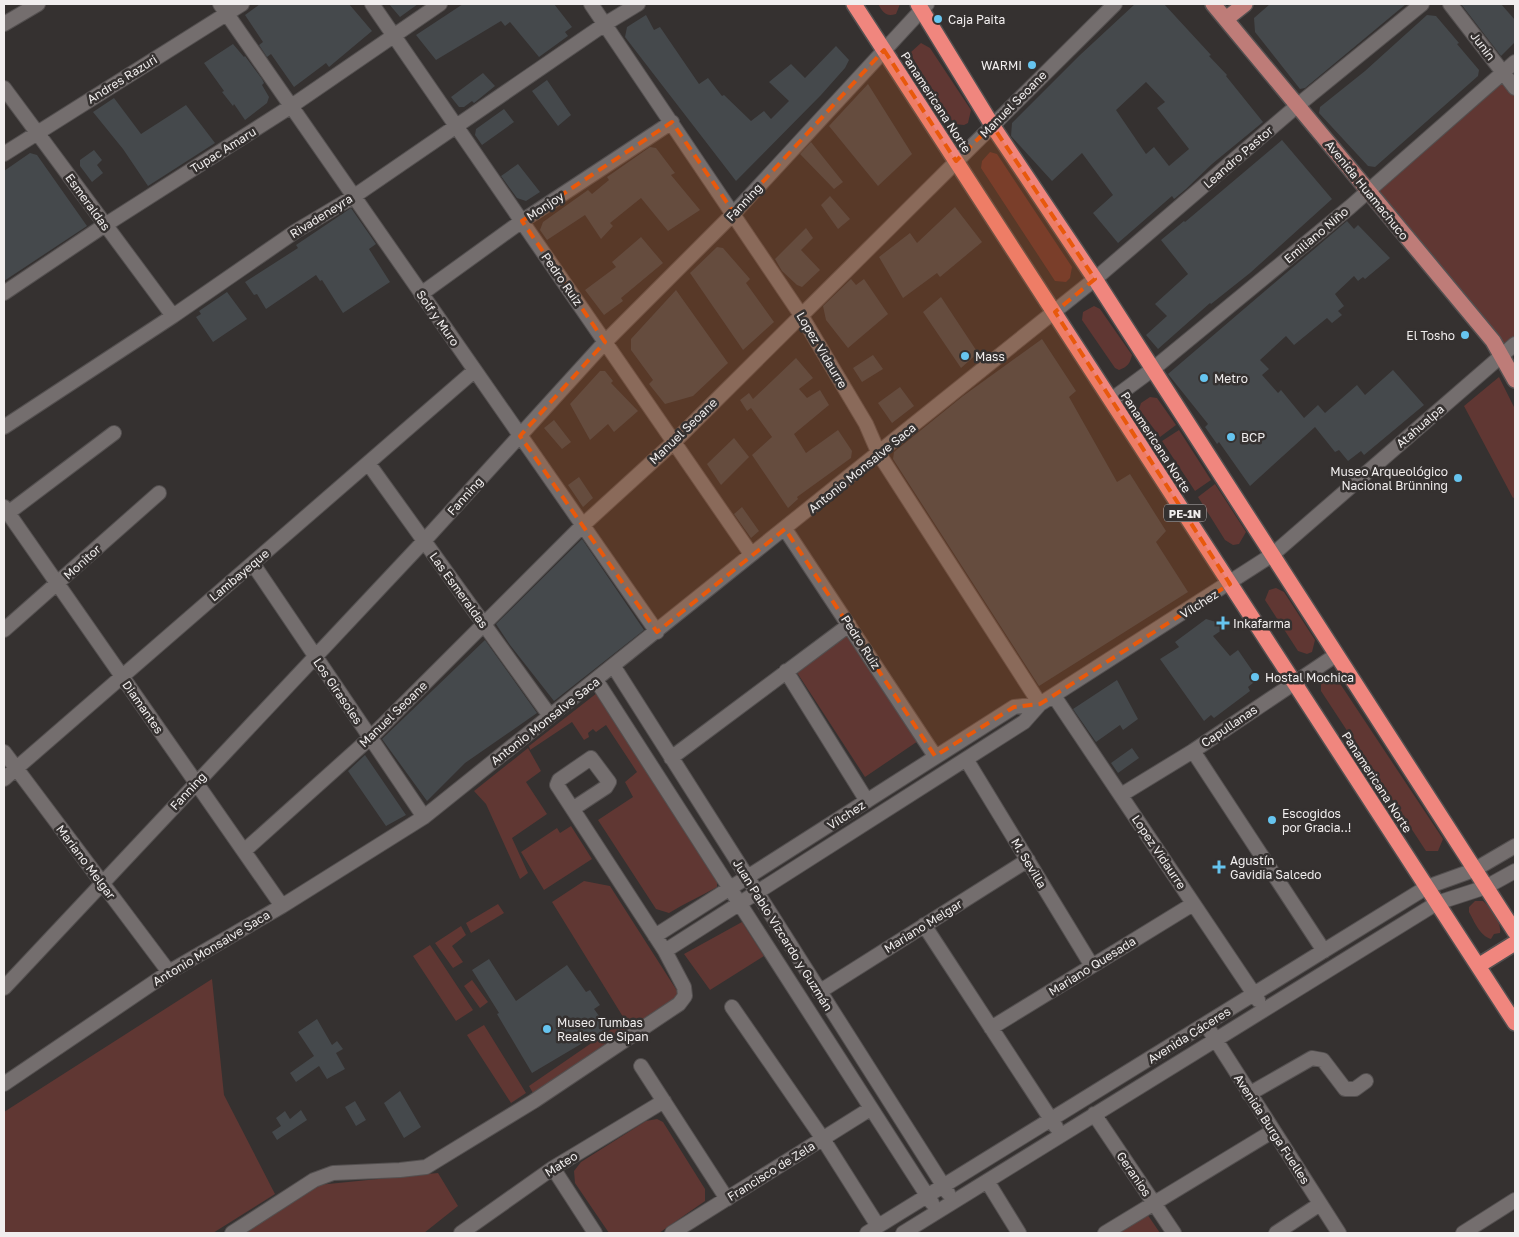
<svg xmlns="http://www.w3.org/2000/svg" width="1519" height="1237" font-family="'Golos Text',sans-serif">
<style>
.green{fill:#603733}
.building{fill:#45494c;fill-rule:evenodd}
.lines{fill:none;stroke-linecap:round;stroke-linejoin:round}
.minor-casing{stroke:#545050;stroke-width:16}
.major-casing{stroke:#545050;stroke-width:18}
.highway-casing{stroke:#545050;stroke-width:18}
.minor{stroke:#746e6e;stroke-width:14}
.major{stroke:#be7c78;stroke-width:15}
.highway{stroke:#f0867e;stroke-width:15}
.marked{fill:#e8590c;fill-opacity:0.2;stroke:#e8590c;stroke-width:4;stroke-dasharray:10 6;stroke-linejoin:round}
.poi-dot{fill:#66c4ef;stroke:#353130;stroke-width:2}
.labels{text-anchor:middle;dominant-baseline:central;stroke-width:5;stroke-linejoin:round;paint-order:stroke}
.shield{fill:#353130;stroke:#b9b5b5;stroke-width:1}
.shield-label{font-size:11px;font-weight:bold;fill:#f1eeee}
.poi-label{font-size:12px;fill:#f1eeee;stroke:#353130;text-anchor:start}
.street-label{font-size:12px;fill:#f1eeee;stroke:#353130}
</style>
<rect width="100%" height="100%" fill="#353130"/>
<path class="green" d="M878,4h22l-4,10c-11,3 -13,-2 -18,-10z
M921,43l9,5 41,62 -3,13 -4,2 -10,-1 -41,-65 -2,-7z
M1503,73l12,15v256l-13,11 -134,-165z
M990,152l7,2 75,113 -2,11 -4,4 -11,-1 -74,-113 1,-7z
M1094,306l6,3 32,46c-2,9 -5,12 -13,15l-4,-2 -33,-48 1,-8z
M1499,377l16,32v88l-2,1 -49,-92z
M1150,397l7,1 19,27 -16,12 -21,-28 2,-6z
M1179,430l32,50 -16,11 -33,-50z
M1215,484l31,48 -7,12 -6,1 -8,-5 -27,-43z
M1276,588l8,4 31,48 -3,12 -5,2 -9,-3 -33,-51 4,-10z
M851,630l70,109 -56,38 -69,-106z
M1329,677l8,2 106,160 -5,12h-12l-105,-160v-7z
M597,693l120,189v5c-16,9 -32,16 -48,26l-13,-4 -58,-89 35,-23 -8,-15 12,-10 -31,-47 -10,7 -3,-3 -5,4 1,4 -5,3 -12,-18 -42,28 -1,-4z
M528,748l13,23 -15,11 21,32 -35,24 16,35 -8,6 -34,-75 -12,-13z
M571,826l21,33 -48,31 -23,-38 36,-24 3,5z
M584,881l26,5 71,111 -148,96 -4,-7 96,-66 -73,-118z
M1475,901h8c8,7 19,22 17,32l-6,1 -3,5c-11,-3 -17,-18 -22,-27v-5z
M498,904l6,9 -33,20 -5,-10z
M742,922l22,34 -54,34 -26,-36z
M461,926l5,9 -14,11 11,16 -10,6 -18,-25z
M430,945l43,65 -17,11 -43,-65z
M212,979l12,116 51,99 -62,39h-209v-121z
M472,980l16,22 -8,6 -16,-22z
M484,1025l42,68 -15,10 -44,-68z
M657,1119l6,3 42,67v12l-46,32h-50l-34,-50 -1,-12 7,-9 65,-41z
M438,1173l20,33 -34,27h-182l76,-48z
M1145,1211l15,22h-50z"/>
<path class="building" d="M260,4h89l23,27 -43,36 -3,-4 -32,24 -23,-33 -4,3 -8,-12 4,-3 -18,-27z
M389,4h29l-18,13z
M463,4h91l18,23 -7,5 3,4 -29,21 -29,-35 -5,4 -4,-5 -65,39 -20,-25z
M1135,4h29l47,51 -2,1 18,19 -1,1 37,46 -51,42 -26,25 -12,10 -2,-3 -54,47 -25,-30 20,-18 -31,-42 -30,28 -41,-45 1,-13 68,-68zM1146,82l19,20 -8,6 32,41 -20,17 -15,-19 -8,7 -30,-44z
M1270,4h136l-101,84 -5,1 -45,-57 -1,-14z
M1461,4h40l14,16v22l-14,14z
M646,15l8,15 6,-3 39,57 9,-6 14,18 2,-1 27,26 13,-10 7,8 18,-18 -20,-19 22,-18 14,14 31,-32 13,14 -4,8 -24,27 -85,86 -111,-144 2,-10z
M1427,15l9,1 23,27 -2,1 22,26 -1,6 -103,91 -7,-1 -49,-53 1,-6 45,-36z
M233,44l11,13 1,-1 17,23 2,4 -2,2 7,12 -2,6 -22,17 -11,-16 -1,2 -11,-14 2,-1 -20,-28z
M483,73l12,13 -21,17 -2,-2 -8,6h-5l-8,-10z
M547,80l24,35 -13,11 -26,-35z
M868,84l44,70 -34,32 -49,-60z
M114,98l27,36 45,-29 29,38 -67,43 -25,-37 -30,-37z
M504,109l10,13 -32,23 -7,-10 1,-6z
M1282,140l50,59 -82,74 -39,31 -1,-1 -52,46 -12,-14 21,-19 -12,-12 33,-30 -27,-34 23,-19 1,1z
M811,142l32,40 -9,7 -34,-35z
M650,147l6,1 19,25 -4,2 29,35 -32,21 -27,-33 -31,25 3,3 -12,13 -16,-24 -38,25 -7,-10 3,-8 45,-32 4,4 17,-14 -2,-3z
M94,150l8,10 -5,5 6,8 -11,9 -12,-16v-6z
M30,153l7,2 50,71 -83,55v-110z
M518,164l22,28 -14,9 -9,-3 -16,-22z
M830,196l20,23 -12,10 -17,-24z
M955,207l27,35 -42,35 -3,-4 -34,25 -24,-41 31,-24 7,10z
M351,208l25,36 -7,5 21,33 -47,31 -21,-33 -2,1 -4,-6 -50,34 -9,-15 -3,1 -9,-13 53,-34 -2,-3z
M1347,221l7,8 4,-4 32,33 -25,21 -2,-2 -5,4 -4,-5 -19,18 9,12 -6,5 4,4 -10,8 -5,-5 -33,27 -8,-9 -26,24 9,9 -7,6 16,18 3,-3 23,28 14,-13 7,8 32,-28 8,10 28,-25 31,35 -60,50 -3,-4 -13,10 -9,-11 -4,2 -20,-25 -65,59 -31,-44 -2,2 -12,-17 3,-3 -40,-50z
M806,228l7,10 -12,12 19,20 -18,17 -5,-2 -15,-14 -7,-12z
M641,237l22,26 -42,35 2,3 -19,14 -19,-25 31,-23 -4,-5z
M717,247l6,1 27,31 -4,4 28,39 -31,28 -53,-77z
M851,279l5,6 8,-6 24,35 -40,34 -22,-28 -3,-14z
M676,290l52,73 -35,33 -28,8 -16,-20 4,-4 -22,-30v-11z
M227,292l20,27 -34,23 -17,-25 5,-3 -2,-3z
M941,297l37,56 -17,15 -38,-56z
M1042,339l34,52 -7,6 48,85 13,-8 36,57 -10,11 32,50 -149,94 -146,-227 1,-7 69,-56z
M873,355l10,14 -21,13 -9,-14z
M796,358l17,20 -14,11 8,9 13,-8 9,15 -35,29 12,19 32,-23 14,21 -1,7 -54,39 1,2 -10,9 -36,-53 20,-18 -21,-29 -4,3 -7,-11 9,-7 4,6z
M600,371h5l8,10 -2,2 27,28 -24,21 -6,-8 -18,16 -20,-36z
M900,387l14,19 -22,17 -14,-20z
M554,420l17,22 -9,7 -18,-21z
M734,438l15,19 -28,28 -14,-21z
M579,477l14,21 -10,9 -15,-22z
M742,507l17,24 -8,7 -17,-24z
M582,539l62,91 -90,71 -44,-56 -14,-21z
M1206,619l10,3 6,8 -9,6 17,20 8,-6 20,29 -10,8 2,4 -36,27 -3,-3 -7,6 -44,-62 19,-12 -4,-5z
M485,640l52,73 -72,50 -38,38 -45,-62z
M1117,680l21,39 -15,11 -3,-5 -24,17 -23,-33z
M1132,748l7,10 -21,15 -7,-10z
M365,755l41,60 -20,11 -38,-55z
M489,959l27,42 51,-36 19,27 4,-2 10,15 -6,4 14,19 -76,45 -35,-59 2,-1 -27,-43z
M317,1019l15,26 5,-4 6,8 -7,4 9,16 -18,10 -8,-13 -23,16 -6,-9 24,-17 -16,-24z
M400,1091l21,36 -17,11 -20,-35z
M355,1101l11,19 -10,6 -11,-19z
M301,1110l6,10 -30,20 -5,-8 9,-6 -5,-8 9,-7 5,8z"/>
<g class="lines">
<g class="minor-casing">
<path id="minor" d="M220,4l437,628
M372,4l379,550
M591,4l210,311 65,109 13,30 161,250 -16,18 -359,229
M1450,4l65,84
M4,24l34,-20
M4,88l169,228
M4,154l238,-150
M4,293l101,-68 185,-118 150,-103
M421,294l101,-73 150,-99
M1111,400l42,-31 197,-162 165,-145
M4,427l169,-111 123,-85 57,-34 252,-173 33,-20
M368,463l182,253
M4,507l278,399
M8,513l106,-80
M785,529l150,227
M253,564l171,253
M4,630l155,-137
M614,667l334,526
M786,671l81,130
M596,680l336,523
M1054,696l204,304
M1193,751l131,200
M4,752l165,220
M671,758l178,-133
M966,759l126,207
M4,779l470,-408
M1121,795l72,-44 143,-96
M244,851l126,-113 213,-213 91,-83 441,-438
M924,925l132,202
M655,936l359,-229 26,-3 232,-149 243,-211
M4,988l420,-447 181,-199 129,-129 193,-209
M819,992l209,-132
M732,1007l91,132 55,87
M991,1028l202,-124
M1210,1031l129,202
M641,1066l86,133
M4,1084l165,-112 113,-66 142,-89 671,-538 203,-174 124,-101
M1249,1094l63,-36 11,2 22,29h10l11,-8
M1094,1114l80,119
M553,1168l42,65
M987,1181l32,52
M232,1233l82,-53 19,-7 67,-3 26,-3 108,-66 145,-97 6,-8 -1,-9 -19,-36 -108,-166 2,-5 32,-22 18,24 -3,5 -32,21
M461,1233l92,-65 111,-67
M672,1233l198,-124
M867,1233l560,-346 47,-17 41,-24
M903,1233l534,-330 49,-16 29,-16
M1105,1233l168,-102
M1276,1233l44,-29
M1463,1233l52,-33"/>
</g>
<g class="major-casing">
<path id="major" d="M1213,4l280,337 22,39
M1226,19l19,-15"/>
</g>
<g class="highway-casing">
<path id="highway" d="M854,4l661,1019
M918,4l74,121 103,154 420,653
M1478,966l37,-23"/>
</g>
<use href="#minor" class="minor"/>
<use href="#major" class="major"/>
<use href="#highway" class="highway"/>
</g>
<path class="marked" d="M884,50l72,111 36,-36 103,154 -40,33 175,272 -190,120 -26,3 -79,49 -150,-227 -128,103 -137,-196 85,-94 -83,-121 150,-99 62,91z"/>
<g class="poi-dot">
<circle cx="938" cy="19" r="5"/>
<circle cx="1032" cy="65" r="5"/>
<circle cx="1465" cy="335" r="5"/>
<circle cx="965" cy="356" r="5"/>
<circle cx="1204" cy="378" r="5"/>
<circle cx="1231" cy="437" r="5"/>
<circle cx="1458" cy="478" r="5"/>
<path d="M1220.5 615.5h5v5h5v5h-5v5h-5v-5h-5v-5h5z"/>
<circle cx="1255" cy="677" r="5"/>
<circle cx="1272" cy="820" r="5"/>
<path d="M1216.5 859.5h5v5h5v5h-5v5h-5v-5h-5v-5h5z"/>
<circle cx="547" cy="1029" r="5"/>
</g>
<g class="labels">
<rect class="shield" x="1164" y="504.5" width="42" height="17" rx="4"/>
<g class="shield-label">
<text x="1185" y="513">PE-1N</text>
</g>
<g class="poi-label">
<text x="948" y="19">Caja Paita</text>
<text x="1022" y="65" text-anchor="end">WARMI</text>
<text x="1455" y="335" text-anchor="end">El Tosho</text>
<text x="975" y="356">Mass</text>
<text x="1214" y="378">Metro</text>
<text x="1241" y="437">BCP</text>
<text x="1448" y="471" text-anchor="end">Museo Arqueológico<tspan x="1448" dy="14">Nacional Brünning</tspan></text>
<text x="1233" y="623">Inkafarma</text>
<text x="1265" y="677">Hostal Mochica</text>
<text x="1282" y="813">Escogidos<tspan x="1282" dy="14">por Gracia..!</tspan></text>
<text x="1230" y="860">Agustín<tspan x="1230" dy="14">Gavidia Salcedo</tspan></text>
<text x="557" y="1022">Museo Tumbas<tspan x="557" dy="14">Reales de Sipan</tspan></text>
</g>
<g class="street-label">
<text transform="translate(1483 46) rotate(53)">Junin</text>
<text transform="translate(122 79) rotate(-32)">Andres Razuri</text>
<text transform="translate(936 102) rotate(57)">Panamericana Norte</text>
<text transform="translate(1013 104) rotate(-45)">Manuel Seoane</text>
<text transform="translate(223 150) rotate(-32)">Tupac Amaru</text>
<text transform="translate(1238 157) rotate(-41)">Leandro Pastor</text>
<text transform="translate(1367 190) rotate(51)">Avenida Huamachuco</text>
<text transform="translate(88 202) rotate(54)">Esmeraldas</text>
<text transform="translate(744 202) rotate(-47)">Fanning</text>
<text transform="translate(545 206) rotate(-33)">Monjoy</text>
<text transform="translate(321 216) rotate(-32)">Rivadeneyra</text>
<text transform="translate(1316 235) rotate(-40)">Emiliano Niño</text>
<text transform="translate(562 279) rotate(55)">Pedro Ruiz</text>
<text transform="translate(438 318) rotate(55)">Solf y Muro</text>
<text transform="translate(822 350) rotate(59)">Lopez Vidaurre</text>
<text transform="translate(1420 426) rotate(-41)">Atahualpa</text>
<text transform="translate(683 431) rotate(-44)">Manuel Seoane</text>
<text transform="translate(1156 442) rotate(57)">Panamericana Norte</text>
<text transform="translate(862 468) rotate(-39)">Antonio Monsalve Saca</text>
<text transform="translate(465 496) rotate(-48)">Fanning</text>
<text transform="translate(82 562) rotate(-42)">Monitor</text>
<text transform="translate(239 575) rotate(-40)">Lambayeque</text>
<text transform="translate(459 590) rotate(54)">Las Esmeraldas</text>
<text transform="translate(1199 604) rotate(-32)">Vílchez</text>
<text transform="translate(861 642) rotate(57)">Pedro Ruiz</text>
<text transform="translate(338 691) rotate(56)">Los Girasoles</text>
<text transform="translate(143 707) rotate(55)">Diamantes</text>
<text transform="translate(393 714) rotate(-44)">Manuel Seoane</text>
<text transform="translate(545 721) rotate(-38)">Antonio Monsalve Saca</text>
<text transform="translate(1229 726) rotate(-34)">Capullanas</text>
<text transform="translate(1377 782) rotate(57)">Panamericana Norte</text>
<text transform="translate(188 791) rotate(-47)">Fanning</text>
<text transform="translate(846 815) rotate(-33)">Vílchez</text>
<text transform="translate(1159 852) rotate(56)">Lopez Vidaurre</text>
<text transform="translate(86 862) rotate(53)">Mariano Melgar</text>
<text transform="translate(1029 863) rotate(59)">M. Sevilla</text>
<text transform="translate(923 926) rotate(-32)">Mariano Melgar</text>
<text transform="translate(783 935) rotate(58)">Juan Pablo Vizcardo y Guzmán</text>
<text transform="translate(211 948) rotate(-31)">Antonio Monsalve Saca</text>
<text transform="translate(1092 966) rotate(-32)">Mariano Quesada</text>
<text transform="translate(1189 1035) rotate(-32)">Avenida Cáceres</text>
<text transform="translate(1272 1129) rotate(57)">Avenida Burga Fuelles</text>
<text transform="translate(561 1164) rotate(-32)">Mateo</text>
<text transform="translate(771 1171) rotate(-32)">Francisco de Zela</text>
<text transform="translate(1134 1174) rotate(56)">Geranios</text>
</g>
</g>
<rect width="1519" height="1237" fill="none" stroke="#f1eeee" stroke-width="10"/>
</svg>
